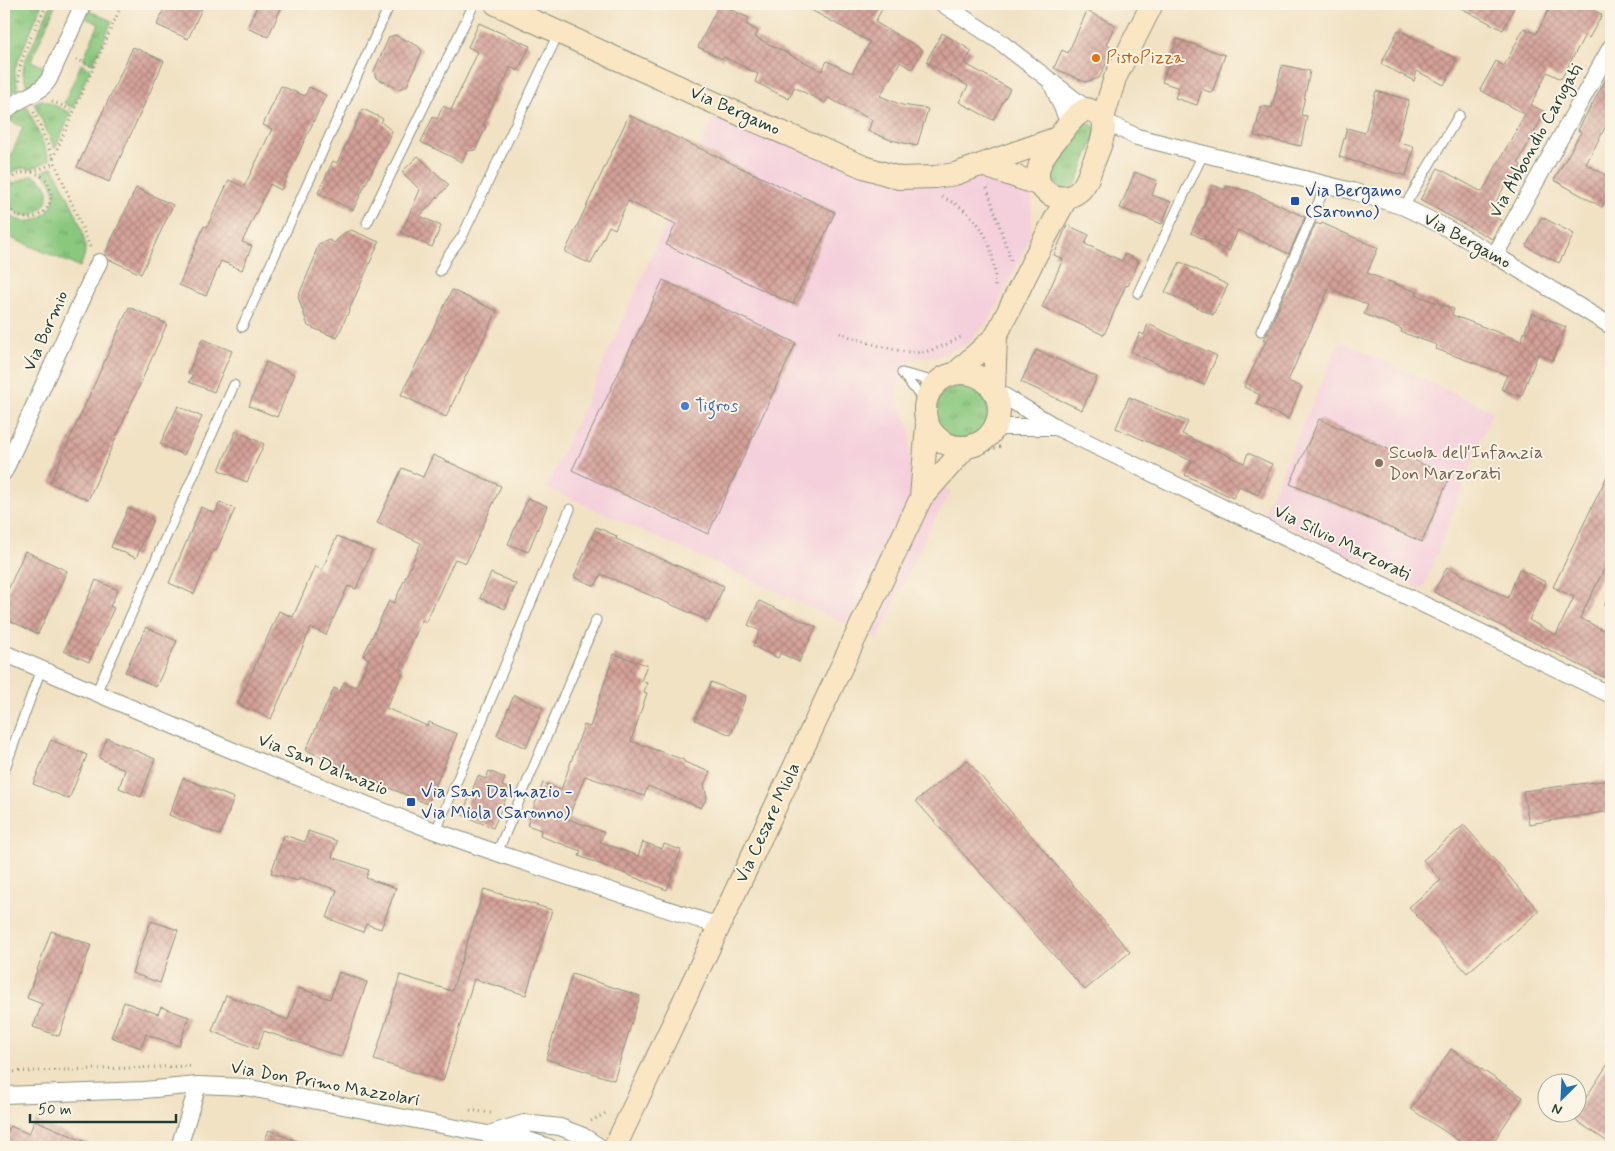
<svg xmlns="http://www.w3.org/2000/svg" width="1615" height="1151" font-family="Mynerve,sans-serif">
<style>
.built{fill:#f4cfdc}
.grass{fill:url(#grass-tufts);stroke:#548259}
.building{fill:url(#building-cross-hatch)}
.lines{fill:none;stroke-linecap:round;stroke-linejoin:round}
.lane-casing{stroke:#88907c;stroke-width:11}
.street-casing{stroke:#88907c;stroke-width:18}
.secondary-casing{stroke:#88907c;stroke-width:24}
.path{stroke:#88907c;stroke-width:3;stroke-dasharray:1 4;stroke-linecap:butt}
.lane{stroke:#fff;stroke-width:9}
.street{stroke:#fff;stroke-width:16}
.secondary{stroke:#fbe6c4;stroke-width:22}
.food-dot{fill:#e8710a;stroke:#fcf5e5;stroke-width:2}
.transit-dot{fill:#1a4fb4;stroke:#fcf5e5;stroke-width:2}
.shop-dot{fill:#3f7fe0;stroke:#fcf5e5;stroke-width:2}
.education-dot{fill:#8d6e63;stroke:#fcf5e5;stroke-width:2}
.labels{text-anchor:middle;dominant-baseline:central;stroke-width:4;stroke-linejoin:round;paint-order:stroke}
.food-label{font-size:18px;fill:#c56008;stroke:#fcf5e5;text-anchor:start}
.street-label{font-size:18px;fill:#1f3d34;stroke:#fcf5e5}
.transit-label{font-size:18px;fill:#164399;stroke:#fcf5e5;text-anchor:start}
.shop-label{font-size:18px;fill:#366cbe;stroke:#fcf5e5;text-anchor:start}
.education-label{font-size:18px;fill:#785e54;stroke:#fcf5e5;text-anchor:start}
</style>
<defs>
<pattern id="grass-tufts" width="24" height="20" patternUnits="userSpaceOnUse" patternTransform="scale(1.25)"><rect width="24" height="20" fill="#8ac87e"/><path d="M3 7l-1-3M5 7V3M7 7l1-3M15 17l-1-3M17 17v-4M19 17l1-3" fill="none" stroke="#70a468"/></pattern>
<pattern id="building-cross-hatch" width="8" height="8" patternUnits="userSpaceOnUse" patternTransform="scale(1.25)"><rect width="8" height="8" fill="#d4a098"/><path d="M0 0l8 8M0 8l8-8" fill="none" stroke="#ab847d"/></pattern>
</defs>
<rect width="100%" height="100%" fill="#fcf5e5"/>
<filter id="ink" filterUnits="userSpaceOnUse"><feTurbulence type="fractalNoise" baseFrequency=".02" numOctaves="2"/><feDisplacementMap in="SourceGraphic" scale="10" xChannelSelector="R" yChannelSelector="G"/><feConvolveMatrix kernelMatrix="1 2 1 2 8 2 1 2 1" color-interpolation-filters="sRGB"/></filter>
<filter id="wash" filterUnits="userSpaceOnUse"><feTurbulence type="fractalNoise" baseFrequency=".0096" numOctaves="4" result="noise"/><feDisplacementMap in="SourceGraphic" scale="20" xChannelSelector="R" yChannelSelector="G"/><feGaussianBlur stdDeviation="1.12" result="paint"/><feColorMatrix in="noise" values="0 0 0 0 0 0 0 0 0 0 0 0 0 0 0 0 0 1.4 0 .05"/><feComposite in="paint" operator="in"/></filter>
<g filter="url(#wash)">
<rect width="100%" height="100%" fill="#f1e2c4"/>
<path class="built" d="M724,96l143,63 49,11 59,-10 57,33 -1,38 -9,24 -32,64 -24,25 -27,12 -29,3 -15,35 15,35v43l41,19 -24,42 -49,106 -134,-63 -197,-88z
M1340,341l152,70 -69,179 -160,-76z"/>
<path class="grass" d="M14,4h28l-27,64v6l3,15 -14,7v-68z
M51,4h5l-25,57 13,6 -6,14 -11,5 -4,-13 1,-9z
M89,11l23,10 -19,43 -10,-5 16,-35 -13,-6z
M81,64l9,5 -17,39 -9,-5z
M42,100l6,2 23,11 -16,36 -21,-46z
M27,106l23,54 -19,9c-12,-4 -19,4 -27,11v-7l19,-46 -13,-6 7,-9z
M1084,120l10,6 3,6 -21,52 -9,6 -19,-6 -3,-19z
M53,167c10,21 32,58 32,81 0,7 -2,12 -5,19l-76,-32v-29c19,38 76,-3 37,-34z
M32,175c39,15 -2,59 -21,32 -5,-6 -4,-15 -1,-22z
M934 413a27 27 0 1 1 54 0a27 27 0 1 1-54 0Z"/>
<g id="blocks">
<path class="building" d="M166,4h38l-16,35 -31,-14z
M258,4h25l-15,33 -21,-9z
M719,4l30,14 -3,6 12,7 -3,6 67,34 5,-10 25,12 18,-31 -70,-38h85l-10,18 48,28 -11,19 -12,-7 -20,34 22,9 26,4 -11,37 -26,-6 -23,-9 4,-11 -44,-22 -3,5 -31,-16 -5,12 -34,-17 3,-8 -34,-17 -2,2 -24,-12z
M1453,4h63l-13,26z
M1552,4h31l19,11 -13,23 -4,-3 -24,44 -14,-7 -16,33 14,7 -27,51 3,2 -8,14 -4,-2 -19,37 12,7 -10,18 -72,-39 18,-32 44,24 43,-78 -45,-24 16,-29 8,5 20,-38 12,6z
M1087,11l28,14 -9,20 8,3 -15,30 -14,4 -31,-14 8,-18 6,3z
M479,23l51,23 -12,25 -7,-4 -28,58 3,2 -11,23 -8,1 -5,11 -41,-20 12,-25 4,2 6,-13 8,4 27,-58 -10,-5z
M1398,30l59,29 -13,26 -27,-14 -3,10 -33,-17z
M942,33l30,18 -8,12 46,26 -17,31 -34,-18 9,-16 -42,-24z
M395,35l23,11 4,5 -15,35 -8,3 -23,-11 -2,-7 15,-34z
M1177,39l48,16 -13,38 -10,-4 -5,16 -22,-7 4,-10 -17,-6z
M133,47l31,14 -55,121 -32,-15z
M1282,65l28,6 -9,44 6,1 -6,30 -47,-10 7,-30 11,2z
M1611,70v46l-25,48 25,14v13l-9,16 -48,-27 27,-48 -3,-2z
M281,86l24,10 4,-9 17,8 -45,95 -11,-6 -28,58 10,4 -10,24 -21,-9 -15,35 -27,-11 25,-59 3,1 22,-47 15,7 28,-58 -9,-4z
M1376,91l33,9 -12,42 17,5 -8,29 -67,-19 8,-29 18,5z
M363,109l20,10 -2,3 11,9 -39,79 -35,-17 15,-32 4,2z
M629,115l206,97 -42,92 -127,-59 10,-21 -48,-23 -13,28 -6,-3 -18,38 -26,-12z
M418,156l31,29 -29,31 21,10 -9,21 -31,-14 19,-43 -18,-18z
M1135,172l22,9 -5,14 19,7 -9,22 -42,-16z
M1213,185l12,5 2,-4 21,5 57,26 -16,37 -51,-24 -9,21 -38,-18z
M136,188l37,17 -32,69 -33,-15 -3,-5z
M1542,217l32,17 -15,29 -33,-17z
M1316,223l5,2 1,-2 56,25 -11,25 50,19 -1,3 38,14 -2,6 69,26 11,-28 34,14 -13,33 -15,-6 -17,43 -20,-8 6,-14 -71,-26 1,-4 -36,-13 1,-3 -38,-15 4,-9 -39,-17 -41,93 14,6 -14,32 -32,-15 4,-9 -16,-8 22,-46 -3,-2 4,-5z
M1067,225l22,10 -4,9 37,17 3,-7 14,7 -11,25 -2,-1 -22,50 -62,-28 21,-48 -9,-4z
M351,230l28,12 -42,96 -29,-12 -10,-29 17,-40 -1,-1 5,-12 10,-4 5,3 10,-10z
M1180,262l48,23 -15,30 -48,-23z
M663,280l133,63 -88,191 -136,-64z
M452,290l45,21 -51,106 -45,-22z
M129,307l38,17 -79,176 -38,-17z
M1148,324l69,32 -13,29 -73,-33 9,-19 4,2z
M202,339l30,12 -18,41 -25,-10 4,-7 -5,-1z
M1036,350l61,27 -15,33 -61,-28z
M266,362l29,12 -18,43 -28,-11z
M1129,397l59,25 -6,12 62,29 4,-10 24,11 -14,31 -19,-9 -6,12 -48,-23 7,-14 -76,-33z
M178,406l24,11 -18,38 -24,-11z
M1319,419l131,57 -28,66 -132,-58z
M236,431l28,13 -17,38 -28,-12z
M433,455l68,31 -35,77 -11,-4 -29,63 -4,-2 -22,49 4,2 -18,37 41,18 2,-4 28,12 -29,70 -46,-19 -76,-35 28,-62 6,3 4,-9 12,5 13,-28 -6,-3 26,-55 5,2 27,-60 -44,-20 25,-55 21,9z
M1611,468v87l-31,63 31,16v47l-177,-89 13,-25 61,31 11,-29 27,13 -17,38 27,15 18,-38 -21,-10z
M528,498l19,8 -19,46 -20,-8z
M220,502l15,7 -19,42 -3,-1 -19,44 -25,-11 32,-76 14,6z
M128,508l25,12 -17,38 -25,-11z
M596,527l21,9 -1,3 108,47 -15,35 -108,-47 -6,12 -21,-9z
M337,536l35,15 -16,38 -8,-3 -22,49 -15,-7 -40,91 -33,-15 41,-93 14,6 22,-51 7,4z
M25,551l42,20 -29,63 -34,-16v-19z
M491,573l25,11 -11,25 -25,-11z
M96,580l22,10 -8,16 4,2 -25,54 -25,-11z
M759,601l57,26 -17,35 -19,-9 -2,5 -25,-12 7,-15 -12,-6z
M146,627l31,14 -21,46 -31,-15z
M614,654l33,11 -6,16 6,2 -3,9 3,1 -16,48 53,19v2l26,10 -6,13 3,13 -6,10 -53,-22 -4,10 -59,-20 -17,43 36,13 -4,10 38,14 5,-14 19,7 2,-5 17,6 -14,40 -88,-34 2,-5 -41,-15 1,-6 -14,-5 16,-42 18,7 23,-65 6,2z
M711,682l35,14 -15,39 -36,-15z
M514,695l29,13 -17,40 -29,-13z
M107,738l48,21 -14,38 -22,-9 6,-18 -26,-12z
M51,740l36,15 -18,44 -36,-15z
M967,760l163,192 -45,38 -169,-189z
M489,771l16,7 -3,8 8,3 -17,39 -31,-13 16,-39 8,3z
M183,778l51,20 -14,37 -51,-20z
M1611,780v31l-82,13 -6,-33z
M1464,825l75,86 -72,62 -58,-66 32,-27 -18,-20z
M308,831l29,10 -5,16 37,13 -3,8 30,10 -15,41 -15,-5 -3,8 -36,-14 10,-28 -38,-13 -1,4 -27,-8 13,-38 21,7z
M484,889l68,21 -26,85 -52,-16 -31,102 -69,-21 26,-85 52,16z
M151,921l27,9 -18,53 -28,-10z
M51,931l40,14 -32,91 -26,-9 9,-23 -15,-6z
M339,972l28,10 -26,75 -77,-26 -7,18 -45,-18 14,-36 62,25 11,-32 31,11z
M572,974l68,22 -26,84 -68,-21z
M124,1002l34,12 3,-7 28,10 -10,29 -33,-12 -5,14 -30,-11z
M1451,1049l72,48 -33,50h-22l-57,-38z
M1611,1059v85l-39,-26 3,-4h3v-4z
M35,1120l62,27h-93v-6l6,-15 19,8z
M269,1130l41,17h-48z"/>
</g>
</g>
<g filter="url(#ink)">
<use href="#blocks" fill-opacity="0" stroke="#88907c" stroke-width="1"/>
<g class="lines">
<g class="lane-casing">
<path id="lane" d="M1404,207l55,-92
M367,223l107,-219
M440,271l7,-14 15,-20 97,-205
M1138,293l65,-139
M242,327l148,-323
M1261,331l65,-146
M902,373l23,29
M902,373l34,9
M1610,605l1,1
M96,693l138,-308
M4,771l37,-102
M436,831l134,-322
M497,853l99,-233"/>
</g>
<g class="street-casing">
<path id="street" d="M943,4l56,37 88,68
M1051,82l18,41
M4,114c12,-18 34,-16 45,-35l34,-75
M1104,121l33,16 215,54 52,16 37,18 54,30 116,71
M1495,255l116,-208
M994,390l62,37 555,268
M995,427h60
M4,472l95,-210
M4,653c142,62 285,123 431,178 93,34 189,64 284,95
M4,1095l140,-5 54,-5 47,2 243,47 37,5 24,8
M492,1133l32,-10 36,4 23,9 17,11
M179,1147l19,-62"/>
</g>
<g class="secondary-casing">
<path id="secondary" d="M496,4l252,114 116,49 35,11 36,-1 20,-3 102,-36
M1087,109l10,4 6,5c4,16 -5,33 -11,48 -3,9 -6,20 -14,26 -15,12 -40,3 -40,-17 0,-15 13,-29 22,-40 8,-10 15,-21 27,-26z
M1103,118l12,-40 37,-74
M982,165l58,20
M957,372l39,-36 39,-79 32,-60
M925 410a37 37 0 1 1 74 0a37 37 0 1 1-74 0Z
M994,390l2,-54
M921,498l6,-73
M615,1147l306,-649 45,-51"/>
</g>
<path class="path" d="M76,59l18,8
M20,81c-5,-18 19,-59 27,-77
M52,101l22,10
M34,112l56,135
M53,158l69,-154
M5 195a23 23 0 1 1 46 0a23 23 0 1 1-46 0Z
M32,172l23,-9
M987,188l24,73
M942,197c40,17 54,50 53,91
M840,333c18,7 67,23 84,19 13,-3 26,-9 37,-15
M985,452l17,-6
M4,1072l188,-6
M470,1110l21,3
M591,1121l17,-9"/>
<use href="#lane" class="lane"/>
<use href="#street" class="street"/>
<use href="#secondary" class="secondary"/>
</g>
</g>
<circle class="food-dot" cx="1096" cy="58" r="5"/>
<g class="transit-dot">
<rect x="1290" y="196" width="10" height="10" rx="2.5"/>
<rect x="406" y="797" width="10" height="10" rx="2.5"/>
</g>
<circle class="shop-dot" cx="685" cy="406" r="5"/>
<circle class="education-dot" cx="1379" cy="463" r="5"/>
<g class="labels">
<g class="food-label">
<text x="1106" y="58">PistoPizza</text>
</g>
<g class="street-label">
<text transform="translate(735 111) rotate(24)">Via Bergamo</text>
<text transform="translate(1536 141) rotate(-61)">Via Abbondio Carugati</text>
<text transform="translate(1467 241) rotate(29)">Via Bergamo</text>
<text transform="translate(46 331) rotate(-66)">Via Bormio</text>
<text transform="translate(1342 543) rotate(26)">Via Silvio Marzorati</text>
<text transform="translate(323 765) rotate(22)">Via San Dalmazio</text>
<text transform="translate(768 823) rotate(-65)">Via Cesare Miola</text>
<text transform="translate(325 1084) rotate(10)">Via Don Primo Mazzolari</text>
</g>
<g class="transit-label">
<text x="1305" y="191">Via Bergamo<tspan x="1305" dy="21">(Saronno)</tspan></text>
<text x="421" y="792">Via San Dalmazio -<tspan x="421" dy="21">Via Miola (Saronno)</tspan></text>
</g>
<g class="shop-label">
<text x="695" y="406">Tigros</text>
</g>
<g class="education-label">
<text x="1389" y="453">Scuola dell'Infanzia<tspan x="1389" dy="21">Don Marzorati</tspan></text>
</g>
</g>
<rect width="1615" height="1151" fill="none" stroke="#fcf5e5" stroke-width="20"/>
<g transform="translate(1562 1098) rotate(204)"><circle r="24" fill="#fcf5e5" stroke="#a4ab9e"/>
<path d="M0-4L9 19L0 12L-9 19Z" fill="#1f6fb2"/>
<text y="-8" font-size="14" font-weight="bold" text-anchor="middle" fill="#1f3d34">N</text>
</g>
<path d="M30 1114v8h146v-8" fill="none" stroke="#1f3d34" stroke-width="2.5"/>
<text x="38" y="1114" font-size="15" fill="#1f3d34" stroke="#fcf5e5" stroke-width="4" paint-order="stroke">50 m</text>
</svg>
